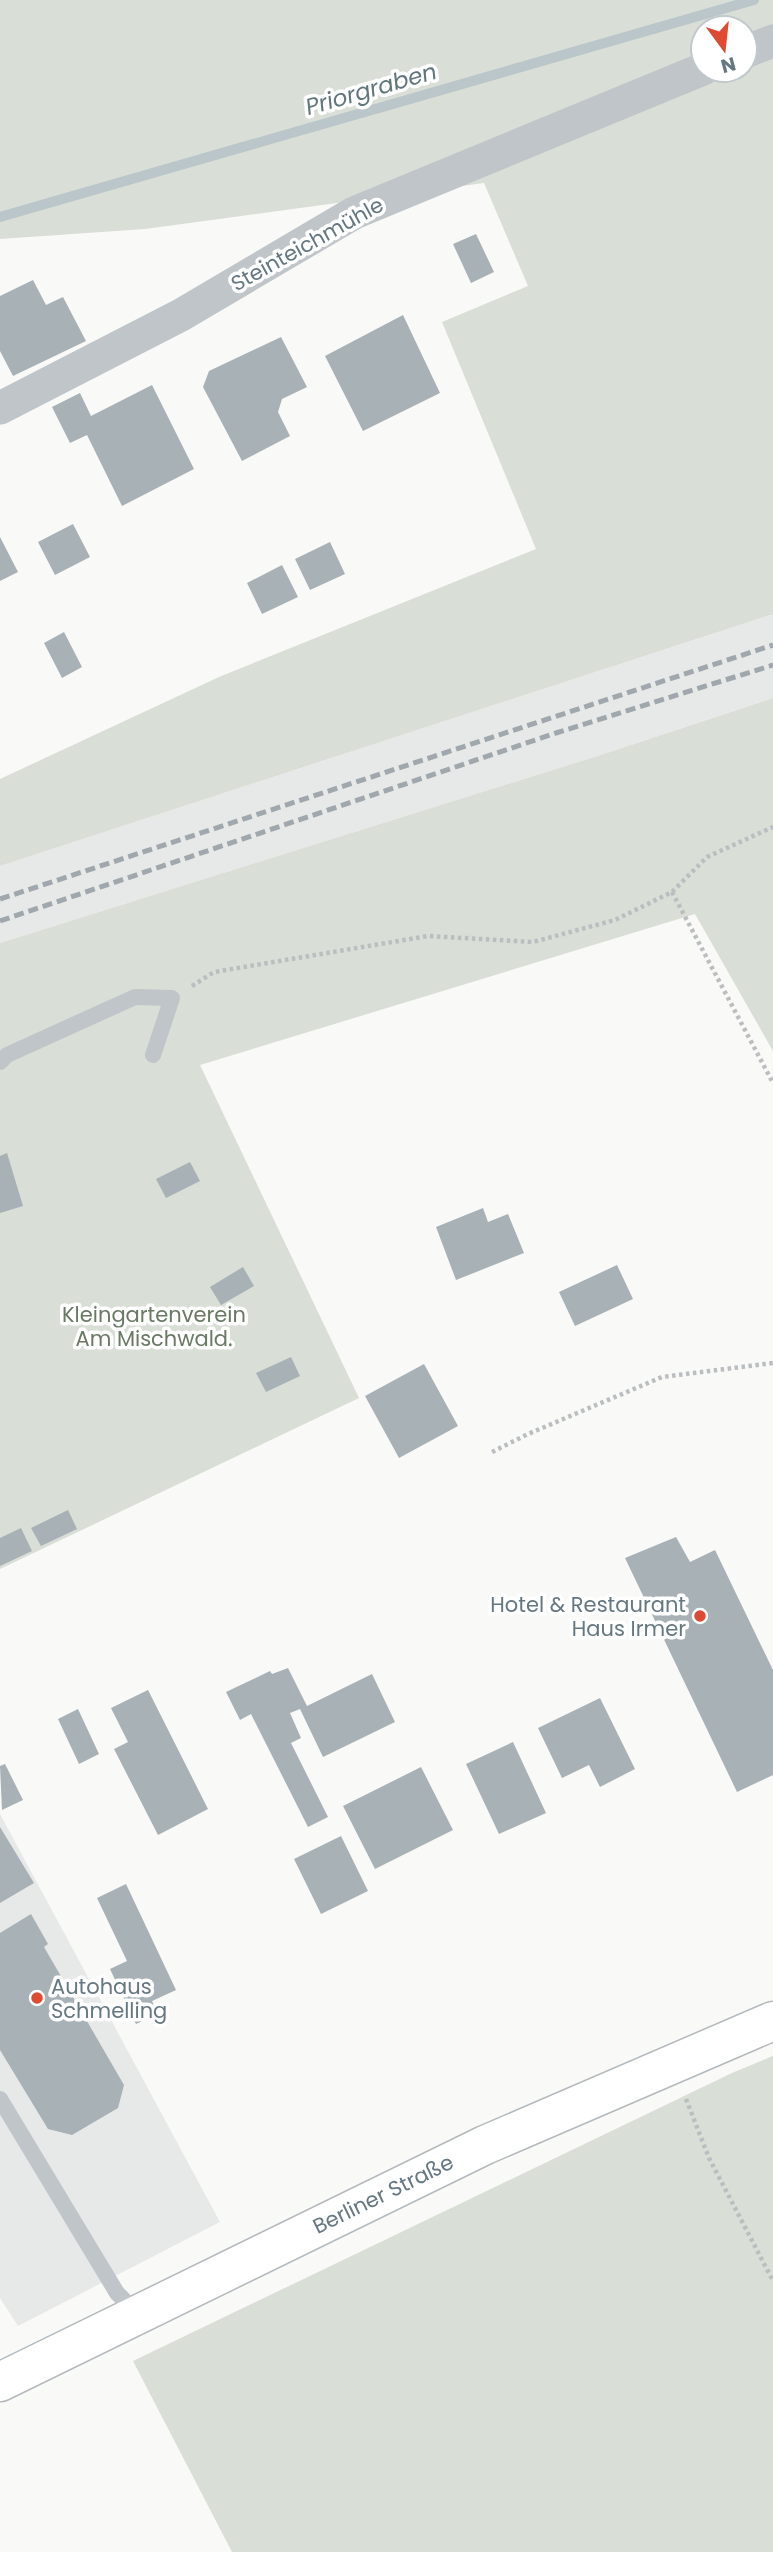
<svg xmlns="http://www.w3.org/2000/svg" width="773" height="2552" font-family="Poppins,sans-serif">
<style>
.built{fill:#e7e9e8}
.green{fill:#d9ded6;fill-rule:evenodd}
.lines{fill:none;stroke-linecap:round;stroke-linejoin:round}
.stream{stroke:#bac6ca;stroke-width:10}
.building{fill:#a7b1b6}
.secondary-casing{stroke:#b3b9bd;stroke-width:41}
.path{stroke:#bbbec1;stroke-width:4.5;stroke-dasharray:3.5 3.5;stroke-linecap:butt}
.service{stroke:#c0c5c9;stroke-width:16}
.minor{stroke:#c0c5c9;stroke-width:33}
.secondary{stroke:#fff;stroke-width:38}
.rail{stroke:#a0a8ad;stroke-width:5;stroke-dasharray:10 5;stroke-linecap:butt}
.poi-dot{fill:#de4b32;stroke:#fff;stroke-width:2.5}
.labels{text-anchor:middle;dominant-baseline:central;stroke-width:7;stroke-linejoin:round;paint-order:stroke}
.street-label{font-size:21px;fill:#657781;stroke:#fff}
.park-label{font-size:21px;fill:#697964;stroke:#fff}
.poi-label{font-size:21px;fill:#657781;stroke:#fff;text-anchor:end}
.water-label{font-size:23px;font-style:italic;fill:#60767b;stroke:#fff}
</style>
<rect width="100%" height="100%" fill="#f9f9f7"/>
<path class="built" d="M773,614v84l-166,55 -607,190v-77z
M0,1814l220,408 -202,104 -18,-28z"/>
<path class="green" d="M0,0h773v614l-773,252v-87l219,-102 317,-128 -94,-227 86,-36 -44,-103 -339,46 -145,10zM703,28h42v42h-42z
M773,698v353l-78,-137 -495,151 159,333 -359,171v-626l607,-190z
M773,2056v496h-541l-99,-191 599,-288z"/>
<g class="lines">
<path class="stream" d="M0,217l754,-217"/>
</g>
<path class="building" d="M476,234l18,38 -23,11 -18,-39z
M33,280l13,25 17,-8 23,44 -73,35 -13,-25v-55z
M403,315l37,78 -77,38 -38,-75z
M281,337l26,50 -25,12 -4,13 12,24 -48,25 -39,-74 6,-16z
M152,385l42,84 -72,37 -35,-71 -17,8 -18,-36 28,-14 11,23z
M73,524l17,33 -35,18 -17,-33z
M0,537l18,35 -18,9z
M330,542l15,32 -35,16 -15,-31z
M282,565l16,32 -36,17 -15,-31z
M64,632l18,35 -20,11 -18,-35z
M7,1153l16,53 -23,7v-57z
M190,1162l10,19 -34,17 -10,-19z
M483,1208l5,14 20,-8 16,39 -68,27 -20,-53z
M617,1265l16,34 -58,27 -16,-34z
M243,1267l11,19 -33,19 -11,-18z
M291,1357l9,19 -34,16 -10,-19z
M424,1364l34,62 -59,32 -34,-62z
M68,1510l9,19 -36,17 -10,-18z
M21,1528l11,23 -32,15v-28z
M676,1537l14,25 25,-12 58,120v105l-36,17 -112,-234z
M288,1668l19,38 65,-32 23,48 -72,35 -23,-48 -10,4 11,25 -10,5 37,74 -20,10 -57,-113 -11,6 -14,-28 44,-21 2,3z
M148,1690l60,119 -50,26 -44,-86 14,-7 -17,-34z
M600,1698l35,71 -35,18 -11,-22 -27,13 -24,-50z
M78,1709l21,45 -20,10 -21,-45z
M513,1742l33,71 -47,21 -33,-70z
M5,1764l18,36 -21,10 -2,-44z
M421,1767l32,63 -78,39 -32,-63z
M0,1827l34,56 -34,20z
M341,1836l27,55 -47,23 -27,-55z
M126,1884l50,106 -24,11 6,13 -22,10 -26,-55 17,-8 -30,-63z
M31,1914l17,30 -4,3 80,138 -6,23 -46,27 -24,-6 -48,-79v-117z"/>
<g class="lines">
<g class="secondary-casing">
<path id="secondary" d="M0,2382l485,-237 288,-124"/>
</g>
<path class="path" d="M672,892l101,191
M192,986l22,-14 214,-36 105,6 82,-22 57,-28 35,-35 66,-30
M492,1452l36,-18 134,-57 111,-14
M686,2099l23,59 64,123"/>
<path class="service" d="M0,1062l7,-7 128,-58 37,1 -19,57
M0,2099l117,194 20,20"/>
<path class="minor" d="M745,52l28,-11
M0,408l181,-93 173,-102 349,-144"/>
<use href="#secondary" class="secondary"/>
<path class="rail" d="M0,899l773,-254
M0,921l556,-188 217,-68"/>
</g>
<g class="poi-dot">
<circle cx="700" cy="1616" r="7"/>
<circle cx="37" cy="1998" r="7"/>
</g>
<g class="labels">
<g class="street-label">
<text transform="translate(307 244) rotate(-29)">Steinteichmühle</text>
<text transform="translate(383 2194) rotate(-26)">Berliner Straße</text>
</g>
<g class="park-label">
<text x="154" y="1314">Kleingartenverein<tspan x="154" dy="24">Am Mischwald.</tspan></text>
</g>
<g class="poi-label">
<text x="686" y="1604">Hotel &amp; Restaurant<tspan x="686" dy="24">Haus Irmer</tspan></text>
<text x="51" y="1986" text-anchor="start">Autohaus<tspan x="51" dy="24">Schmelling</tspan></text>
</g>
<g class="water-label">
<text transform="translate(371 89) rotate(-16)">Priorgraben</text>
</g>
</g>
<g transform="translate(724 49) rotate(165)"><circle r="33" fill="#ffffff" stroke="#c1c9cd" stroke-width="2"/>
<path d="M0-5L12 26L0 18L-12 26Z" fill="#de4b32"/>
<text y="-10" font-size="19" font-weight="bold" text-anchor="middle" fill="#657781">N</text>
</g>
</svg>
